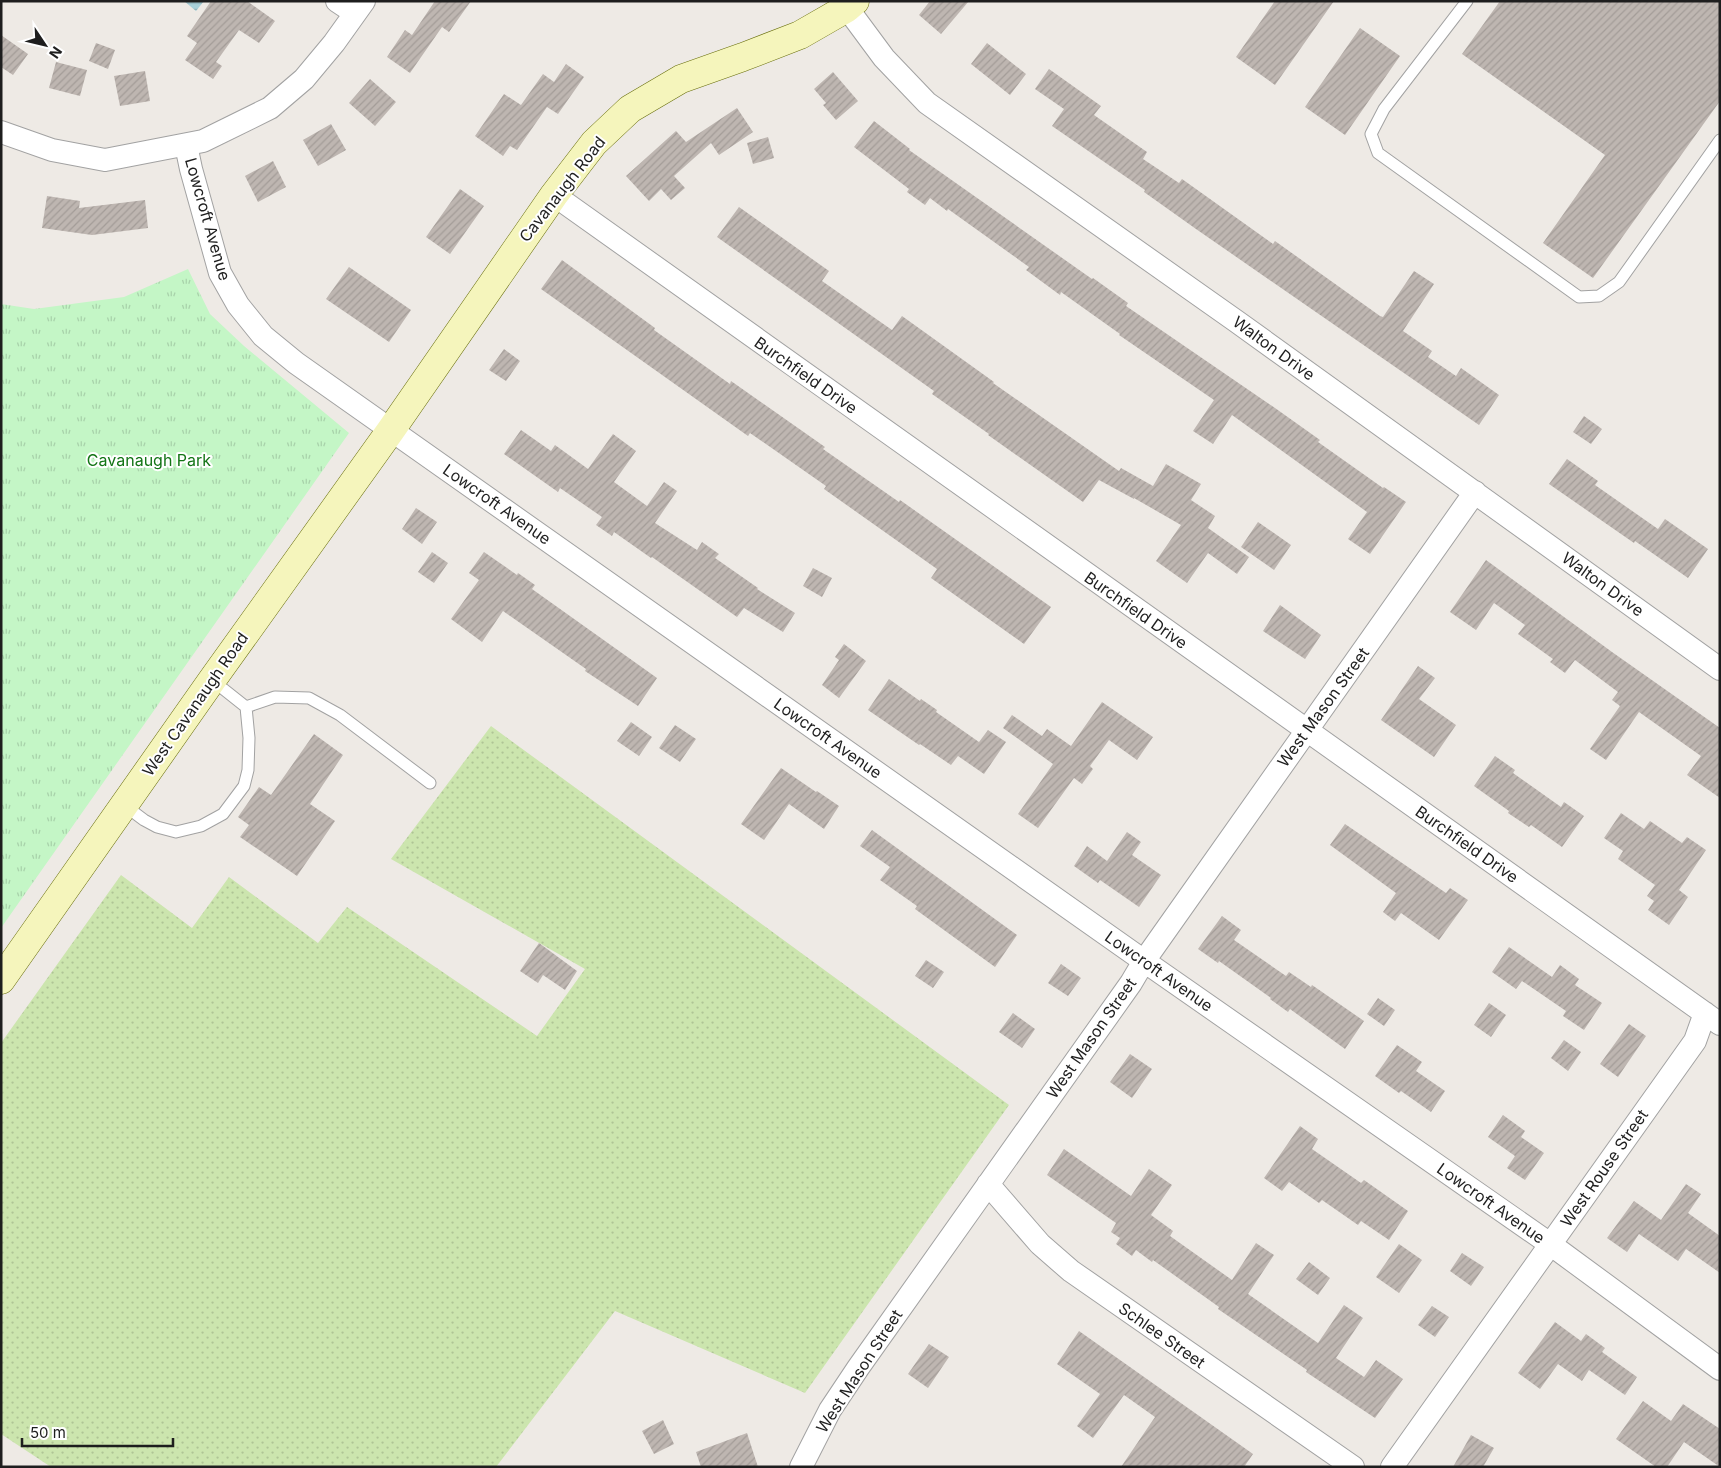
<svg xmlns="http://www.w3.org/2000/svg" width="1721" height="1468" font-family="Inter,sans-serif">
<style>
.grass{fill:url(#grass-dots)}
.park{fill:url(#park-tufts)}
.water{fill:url(#water-rules)}
.building{fill:url(#building-hatch)}
.lines{fill:none;stroke-linecap:round;stroke-linejoin:round}
.lane-casing{stroke:#a2a2a2;stroke-width:13}
.street-casing{stroke:#a2a2a2;stroke-width:24}
.secondary-casing{stroke:#686e0c;stroke-width:29}
.lane{stroke:#fff;stroke-width:11}
.street{stroke:#fff;stroke-width:22}
.secondary{stroke:#f5f5bc;stroke-width:28}
.labels{text-anchor:middle;dominant-baseline:central;stroke-width:4;stroke-linejoin:round;paint-order:stroke}
.street-label{font-size:16px;fill:#1e1e1e;stroke:#fff}
.park-label{font-size:16px;fill:#137516;stroke:#fff}
</style>
<defs>
<pattern id="grass-dots" width="8" height="8" patternUnits="userSpaceOnUse" patternTransform="scale(1.25)"><rect width="8" height="8" fill="#cce5ae"/><path d="M2 2h.1M6 6h.1" fill="none" stroke="#afc495" stroke-width="1.8" stroke-linecap="round"/></pattern>
<pattern id="park-tufts" width="24" height="20" patternUnits="userSpaceOnUse" patternTransform="scale(1.25)"><rect width="24" height="20" fill="#c4f6c6"/><path d="M3 7l-1-3M5 7V3M7 7l1-3M15 17l-1-3M17 17v-4M19 17l1-3" fill="none" stroke="#a8d2aa"/></pattern>
<pattern id="water-rules" width="6" height="5" patternUnits="userSpaceOnUse" patternTransform="scale(1.25)"><rect width="6" height="5" fill="#a8d0d9"/><path d="M0 2.5h6" fill="none" stroke="#90b2ba"/></pattern>
<pattern id="building-hatch" width="6" height="6" patternUnits="userSpaceOnUse" patternTransform="scale(1.25)"><rect width="6" height="6" fill="#beb6b1"/><path d="M-1 1l2-2M0 6l6-6M5 7l2-2" fill="none" stroke="#a39c98"/></pattern>
</defs>
<rect width="100%" height="100%" fill="#eeeae5"/>
<path class="grass" d="M491,726l518,379 -204,288 -190,-82 -119,156h-445l-50,-33v-391l120,-168 71,53 37,-51 89,66 29,-36 190,129 48,-67 -194,-110z"/>
<path class="park" d="M188,269l22,45 34,32 105,87 -348,495v-624l33,5 90,-12z"/>
<path class="water" d="M184,1h20l-8,10z"/>
<path class="building" d="M211,1h36l28,20 -16,22 -20,-13 -23,32 6,4 -9,13 -28,-19 12,-17 -10,-7z
M435,1h36l-22,31 -7,-5 -32,46 -23,-16 18,-27 7,5z
M930,1h39l-28,33 -22,-19z
M1275,1h59l-59,84 -39,-28z
M1500,1h220v100l-127,177 -50,-35 62,-88 -143,-101z
M1360,28l40,28 -55,79 -40,-28z
M1,35l27,19 -15,21 -12,-8z
M96,43l19,7 -7,19 -19,-8z
M987,43l39,31 -16,21 -39,-31z
M56,62l31,8 -7,26 -31,-8z
M566,64l18,13 -26,37 -11,-7 -30,43 -7,-4 -7,10 -28,-20 29,-42 17,11 22,-31 11,8z
M1049,69l52,37 -7,9 53,37 -4,7 36,24 3,-4 91,65 2,-3 105,75 3,1 31,-46 20,13 -31,47 29,20 -4,6 28,19 5,-8 38,27 -20,30 -283,-196 -52,-37 1,-2 -93,-64 12,-17 -29,-20z
M145,71l5,30 -30,5 -6,-30z
M833,72l25,29 -22,19 -13,-15 3,-2 -12,-14z
M370,79l26,23 -21,24 -26,-23z
M737,108l16,24 -34,23 -8,-12 -37,33 11,12 -14,12 -10,-11 -12,12 -23,-25 50,-45 10,11z
M874,121l36,28 -1,1 183,129 1,-1 35,25 -2,3 149,102 45,32 -2,2 65,46 1,-1 22,15 -36,52 -22,-15 19,-27 -135,-97 -19,29 -20,-13 21,-31 -95,-65 1,-1 -59,-42 -1,3 -34,-25 3,-3 -81,-58 -1,2 -17,-13 -5,7 -18,-13 2,-3 -55,-42z
M331,124l15,26 -28,16 -15,-26z
M768,137l6,21 -21,6 -6,-21z
M273,161l13,26 -28,15 -13,-26z
M460,189l24,17 -34,48 -24,-17z
M47,196l33,5 -1,7 66,-8 3,28 -56,7 -50,-7z
M739,207l90,64 -7,10 70,49 10,-14 92,66 -1,1 126,88 2,-3 32,18 13,-22 35,20 -10,16 24,16 -7,12 41,29 -12,17 -29,-21 -21,30 -31,-22 25,-36 -47,-27v1l-35,-19 -16,22 -95,-67 1,-1 -57,-40 2,-3 -217,-154z
M562,260l93,68 -1,2 76,54 1,-3 94,66 -2,2 76,53 1,-2 151,107 -27,37 -93,-66 6,-9 -113,-80 2,-3 -76,-53 -2,3 -207,-147z
M349,267l62,43 -22,32 -63,-43z
M504,349l16,12 -14,20 -17,-11z
M1584,416l18,13 -11,15 -18,-12z
M521,430l30,21 4,-6 33,24 25,-35 23,17 -22,31 33,24 17,-24 13,9 -22,32 42,27 5,-8 17,12 -4,4 43,30 -1,1 38,24 -12,19 -39,-24 -7,9 -85,-60 -1,1 -37,-26 -2,4 -16,-11 6,-8 -42,-29 -2,4 -54,-38z
M1567,459l31,22 -3,4 63,44 7,-10 43,30 -20,29 -53,-37 -1,2 -85,-59z
M416,508l21,14 -15,22 -20,-15z
M1258,522l33,23 -17,25 -33,-23z
M432,552l16,11 -14,20 -16,-11z
M484,552l33,23 1,-2 17,12 -3,4 125,89 -19,28 -53,-35 1,-2 -83,-58 -21,31 -31,-23 28,-39 -10,-7z
M1486,560l126,92 108,76v70l-33,-23 14,-19 -62,-44 -33,48 -16,-11 30,-43 -8,-6 6,-8 -43,-32 -10,13 -15,-11 3,-3 -35,-25 7,-9 -31,-22 -18,27 -26,-18z
M813,568l19,10 -10,19 -19,-11z
M1280,605l41,30 -16,24 -42,-28z
M844,644l22,17 -27,37 -17,-13 17,-25 -4,-3z
M1418,666l17,12 -16,21 37,26 -22,32 -53,-37z
M889,679l31,22 1,-2 16,11 -1,2 43,30 9,-12 18,12 -22,32 -26,-18 -7,9 -31,-21 -1,1 -51,-35z
M1102,702l51,35 -16,23 -28,-20 -19,26 3,3 -11,15 -8,-6 -36,50 -20,-14 35,-50 -50,-36 9,-13 30,21 5,-7 24,17z
M631,722l21,15 -13,19 -22,-15z
M675,725l21,14 -16,23 -21,-14z
M314,734l29,21 -33,49 25,17 -38,55 -57,-39 9,-12 -11,-8 21,-30 12,8z
M1495,756l20,14 -2,3 48,34 3,-5 20,14 -22,31 -31,-22 -2,2 -21,-14 1,-2 -35,-25z
M781,768l35,24 1,-1 22,15 -15,23 -35,-25 -25,36 -23,-16z
M1621,813l23,16 6,-8 32,22 5,-6 19,13 -27,40 9,7 -19,28 -21,-15 6,-9 -7,-5 8,-11 -37,-26 5,-8 -19,-13z
M1345,824l101,69 4,-5 18,12 -29,40 -38,-27 -6,8 -12,-9 13,-19 -66,-48z
M872,830l145,105 -22,32 -80,-58 2,-3 -37,-26 10,-13 -30,-21z
M1127,832l14,10 -9,13 29,20 -22,32 -39,-27 -2,3 -24,-17 13,-20 20,15z
M1222,916l19,14 -7,10 52,36 3,-4 22,15 1,-2 52,36 -19,28 -55,-40 -2,3 -18,-13 1,-1 -52,-37 -1,2 -20,-14z
M539,943l38,28 -12,19 -22,-15 -5,8 -18,-12z
M1509,947l43,30 8,-12 19,14 -4,6 27,18 -18,27 -21,-14 3,-5 -44,-30 -6,8 -24,-17z
M926,960l18,12 -11,16 -18,-12z
M1061,964l20,14 -13,18 -20,-13z
M1378,998l17,12 -11,16 -17,-12z
M1489,1003l17,12 -15,22 -17,-12z
M1013,1013l22,16 -13,19 -23,-16z
M1629,1024l17,12 -28,41 -18,-13z
M1564,1040l17,12 -13,19 -17,-13z
M1397,1045l25,17 -6,9 29,20 -14,21 -30,-21 -2,2 -24,-17z
M1130,1054l22,15 -20,29 -22,-16z
M1503,1115l22,16 -4,6 23,16 -19,27 -18,-12 8,-12 -27,-19z
M1300,1126l18,13 -6,10 49,34 3,-3 44,31 -19,29 -28,-19 -3,4 -36,-25 -3,3 -30,-21 -7,9 -18,-13z
M1064,1149l67,47 18,-27 23,16 -21,30 22,16 -3,5 62,44 24,-37 18,12 -26,39 70,49 26,-38 19,13 -27,40 28,19 12,-17 27,19 -28,39 -69,-46 1,-2 -89,-61 1,-2 -66,-47 -1,2 -16,-12 -4,6 -16,-12 4,-6 -9,-6 5,-9 -69,-48z
M1686,1184l15,10 -13,19 32,23v37l-34,-24 -8,12 -39,-27 -12,18 -20,-14 27,-37 27,19z
M1399,1244l23,16 -23,33 -23,-16z
M1462,1253l22,14 -13,19 -21,-15z
M1309,1262l21,16 -12,17 -22,-16z
M1432,1306l17,11 -14,20 -17,-12z
M1555,1322l26,19 5,-7 19,14 -3,4 35,25 -12,18 -36,-25 -7,11 -24,-17 -18,25 -22,-16z
M1079,1331l174,123 -9,13h-123l34,-50 -31,-22 -31,43 -16,-12 23,-32 -43,-30z
M929,1344l20,13 -21,31 -20,-14z
M1643,1401l28,20 12,-17 37,25v38l-36,-25 -17,25h-11l-40,-28z
M663,1420l11,24 -20,10 -12,-23z
M747,1433l11,34h-57l-5,-15z
M1471,1435l23,13 -11,19h-30z"/>
<g class="lines">
<g class="lane-casing">
<path id="lane" d="M1467,1l-83,108 -13,25 7,19 201,144 20,-1 20,-14 101,-142
M212,680l34,27 29,-10 34,1 31,17 90,68
M124,805l20,15 13,7 19,5 25,-6 22,-12 21,-28 4,-16 1,-32 -3,-31"/>
</g>
<g class="street-casing">
<path id="street" d="M337,1l18,12
M847,8l37,50 43,45 309,218 484,348
M1,132l51,18 53,10 98,-19 67,-33 34,-29 30,-36 30,-42
M186,145l5,24 29,104 18,32 25,31 33,27 848,598 406,283 170,125
M554,195l1166,829
M988,1184l52,60 31,27 282,196
M801,1467l29,-57 28,-42 273,-385 13,-22 331,-469
M1392,1467l303,-426 10,-28"/>
</g>
<g class="secondary-casing">
<path id="secondary" d="M1,980l211,-300 179,-250 163,-235 40,-52 36,-34 51,-30 62,-22 57,-22 47,-27 8,-7"/>
</g>
<use href="#lane" class="lane"/>
<use href="#street" class="street"/>
<use href="#secondary" class="secondary"/>
</g>
<g class="labels">
<g class="street-label">
<text transform="translate(562 189) rotate(-52)">Cavanaugh Road</text>
<text transform="translate(208 219) rotate(74)">Lowcroft Avenue</text>
<text transform="translate(1274 348) rotate(36)">Walton Drive</text>
<text transform="translate(806 375) rotate(35)">Burchfield Drive</text>
<text transform="translate(497 504) rotate(35)">Lowcroft Avenue</text>
<text transform="translate(1603 584) rotate(36)">Walton Drive</text>
<text transform="translate(1136 610) rotate(35)">Burchfield Drive</text>
<text transform="translate(195 704) rotate(-55)">West Cavanaugh Road</text>
<text transform="translate(1323 707) rotate(-54)">West Mason Street</text>
<text transform="translate(828 738) rotate(35)">Lowcroft Avenue</text>
<text transform="translate(1467 844) rotate(35)">Burchfield Drive</text>
<text transform="translate(1159 971) rotate(35)">Lowcroft Avenue</text>
<text transform="translate(1091 1038) rotate(-55)">West Mason Street</text>
<text transform="translate(1604 1168) rotate(-55)">West Rouse Street</text>
<text transform="translate(1491 1203) rotate(35)">Lowcroft Avenue</text>
<text transform="translate(1162 1335) rotate(35)">Schlee Street</text>
<text transform="translate(859 1371) rotate(-57)">West Mason Street</text>
</g>
<g class="park-label">
<text x="149" y="460">Cavanaugh Park</text>
</g>
</g>
<rect width="1721" height="1468" fill="none" stroke="#1e1e1e" stroke-width="5"/>
<g transform="translate(45 45) rotate(125)" stroke="#ffffff" stroke-width="4" paint-order="stroke">
<path d="M0-4L9 19L0 12L-9 19Z" fill="#1e1e1e"/>
<text y="-8" font-size="14" font-weight="bold" text-anchor="middle" fill="#1e1e1e">N</text>
</g>
<path d="M22 1438v8h151v-8" fill="none" stroke="#1e1e1e" stroke-width="2.5"/>
<text x="30" y="1438" font-size="15" fill="#1e1e1e" stroke="#ffffff" stroke-width="4" paint-order="stroke">50 m</text>
</svg>
